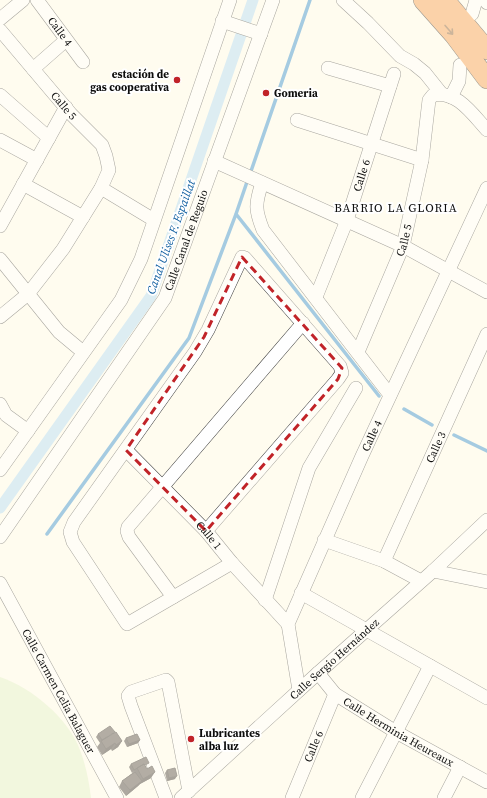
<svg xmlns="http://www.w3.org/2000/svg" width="487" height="798" font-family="'Source Serif 4',serif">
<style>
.pitch{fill:#e3f1ca}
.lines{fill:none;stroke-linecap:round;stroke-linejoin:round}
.stream{stroke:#3891d0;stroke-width:3.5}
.canal{stroke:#b3dcf7;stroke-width:11}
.minor-casing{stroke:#414141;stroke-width:14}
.highway-casing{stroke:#1f1f1f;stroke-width:20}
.minor{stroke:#fff;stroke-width:13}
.highway{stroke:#f7a155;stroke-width:19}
.wall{fill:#4b4440}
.shaded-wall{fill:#3d3734}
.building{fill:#574f4a;stroke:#3d3734}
.oneway{stroke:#8e5f35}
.marked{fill:none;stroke:#c12328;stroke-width:3;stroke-dasharray:8 5;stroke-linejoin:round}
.poi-dot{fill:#c12328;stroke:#fff;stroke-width:1.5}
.labels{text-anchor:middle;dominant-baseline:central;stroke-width:4;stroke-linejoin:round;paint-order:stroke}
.street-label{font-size:11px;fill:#0e0e0e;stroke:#fff}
.poi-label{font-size:11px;font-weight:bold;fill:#0e0e0e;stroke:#fff;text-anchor:start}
.neighbourhood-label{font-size:12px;letter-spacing:1px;fill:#0e0e0e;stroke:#fff}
.water-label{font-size:12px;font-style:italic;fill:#1562a2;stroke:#fff}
</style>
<rect width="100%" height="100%" fill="#fffcef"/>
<path class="pitch" d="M0,677c32,11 68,41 80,73 6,16 9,31 11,48h-91z"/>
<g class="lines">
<path class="stream" d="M250,174l60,-174
M236,214l143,182
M404,409l28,16
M454,435l33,16
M47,534l142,-196 47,-124 12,-35"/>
<path class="canal" d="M0,508l151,-212 102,-296"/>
<g class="minor-casing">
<g id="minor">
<path id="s1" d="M37,0l46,62"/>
<path d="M343,0l25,23 32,33 14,8 11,9 16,20"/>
<path d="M485,0l2,3"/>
<path d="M472,14l4,-14"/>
<path d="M0,19l23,-19"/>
<path d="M222,21l39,13"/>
<path id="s2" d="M0,30l71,84 31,31 4,11 3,14 -8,18 -38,61 -35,45 -28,23"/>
<path d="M328,68l62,18"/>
<path d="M33,69l33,-29"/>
<path d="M0,95l49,43"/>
<path d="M451,97l8,-16 1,-16"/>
<path d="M297,120l125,40"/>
<path d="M0,140l37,20"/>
<path d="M214,161l189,85 84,46"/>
<path d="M262,183c-7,21 -7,27 1,47l127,165"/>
<path d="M23,184l60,33"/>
<path d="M101,188l53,32"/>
<path d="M0,226l66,-119"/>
<path d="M0,259l59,73 24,20"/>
<path id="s3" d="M316,297l31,-77 47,-146"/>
<path id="s4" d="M358,352l45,-106 19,-86 7,-60 4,-5c24,-5 40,20 54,35"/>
<path d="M0,404l6,11 22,16"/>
<path id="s5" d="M126,450l80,81 26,32 56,61"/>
<path d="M0,470l121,-170 20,-41 89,-259"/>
<path d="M206,531l132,-152 4,-6 -2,-7 -95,-108 -3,-1 -34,73 -13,22 -121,170 -4,10 3,10 54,82 105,-61"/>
<path id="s6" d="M0,537l165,-239 108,-298"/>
<path d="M324,540l60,21 37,20"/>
<path id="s7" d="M384,561l103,-227"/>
<path d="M433,571l54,11"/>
<path id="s8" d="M0,583l117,215"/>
<path d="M301,593l186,105"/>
<path d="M173,597l-44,-60 -2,-6 1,-4 175,-204"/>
<path d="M265,600l44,-132 47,-80"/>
<path id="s9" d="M318,673l17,21 61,38 91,50"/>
<path id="s10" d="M299,690l-11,-66 74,-168 125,-268"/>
<path d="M166,798l-35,-92 -3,-10 3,-4 35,-12 2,2 21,109"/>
<path id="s11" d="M181,798l137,-125 115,-102 54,-51"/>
<path id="s12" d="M292,798l43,-104"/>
<path d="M362,798l68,-132"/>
<path d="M444,798l16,-31"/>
</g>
</g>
<g class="highway-casing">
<path id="highway" d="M423,0l31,35 33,44
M445,0l42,50"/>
</g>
<use href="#minor" class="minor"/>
<use href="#highway" class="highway"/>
</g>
<path class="wall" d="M98,734l24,7 -4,6 -6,4 -1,-2 -9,6 -5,-8 3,-4 -4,-6z
M126,738l14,2 -2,3 -11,4 -3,-6z
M131,764l16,2h-2l6,12 -11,6 -2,2 -12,10 -7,-9 3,-6 13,-10 -3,2 -3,-6z
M167,770l8,9 -8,2 -2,-8z"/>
<path class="shaded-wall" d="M140,740l-2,3 -11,4 2,-3z
M122,741l-4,6 -6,4 4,-6z
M115,743l-4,6 -9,6 4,-6z
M155,772l-4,6 -11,6 -2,2 -12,10 4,-6 11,-8 2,-3z
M177,776l-2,3 -8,2 2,-3z"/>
<path class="building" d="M110,726l5,6 -13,8 -4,-6z
M116,732l6,9 -6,4 -1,-2 -9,6 -5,-8z
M137,734l3,6 -11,4 -3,-6z
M146,757l3,6 -4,2 -1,-1 -10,6 -3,-6z
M144,764l3,5 5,-3 3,6 -12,7 -6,-11z
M175,768l2,8 -8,2 -2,-8z
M135,772l7,9 -12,9 -8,-9z"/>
<defs><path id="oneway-shaft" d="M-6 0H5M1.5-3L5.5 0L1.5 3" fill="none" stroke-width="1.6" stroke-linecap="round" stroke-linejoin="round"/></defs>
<use class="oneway" href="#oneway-shaft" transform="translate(449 30) rotate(49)"/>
<path d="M0 0H487V798H0ZM242,257l100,111 -4,11 -132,152 -80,-81 78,-113z" fill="#fffcef" fill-opacity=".55" fill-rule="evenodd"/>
<path class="marked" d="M242,257l100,111 -4,11 -132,152 -80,-81 78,-113z"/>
<g class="poi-dot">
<circle cx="177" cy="80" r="4"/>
<circle cx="266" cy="93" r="4"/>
<circle cx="191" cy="739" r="4"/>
</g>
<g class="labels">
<g class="street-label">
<text stroke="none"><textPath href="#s1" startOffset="39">Calle 4</textPath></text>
<text stroke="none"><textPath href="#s2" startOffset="99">Calle 5</textPath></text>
<text stroke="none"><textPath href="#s3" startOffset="130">Calle 6</textPath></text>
<text stroke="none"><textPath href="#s6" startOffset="352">Calle Canal de Reguio</textPath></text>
<text stroke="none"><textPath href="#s4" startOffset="121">Calle 5</textPath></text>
<text stroke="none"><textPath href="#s10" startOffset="273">Calle 4</textPath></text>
<text stroke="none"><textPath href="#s7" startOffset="125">Calle 3</textPath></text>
<text stroke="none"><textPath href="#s5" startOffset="119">Calle 1</textPath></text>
<text stroke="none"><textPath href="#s11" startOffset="207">Calle Sergio Hernández</textPath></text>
<text stroke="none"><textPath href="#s8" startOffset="123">Calle Carmen Celia Balaguer</textPath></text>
<text stroke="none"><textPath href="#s9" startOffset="101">Calle Herminia Heureaux</textPath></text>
<text stroke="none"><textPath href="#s12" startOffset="56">Calle 6</textPath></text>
</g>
<g class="poi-label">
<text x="169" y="74" text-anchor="end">estación de<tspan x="169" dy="13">gas cooperativa</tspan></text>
<text x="274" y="93">Gomeria</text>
<text x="199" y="733">Lubricantes<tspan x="199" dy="13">alba luz</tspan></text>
</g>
<g class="neighbourhood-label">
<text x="396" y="208">BARRIO LA GLORIA</text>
</g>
<g class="water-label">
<text transform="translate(171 237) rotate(-70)">Canal Ulises F. Espaillat</text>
</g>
</g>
</svg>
